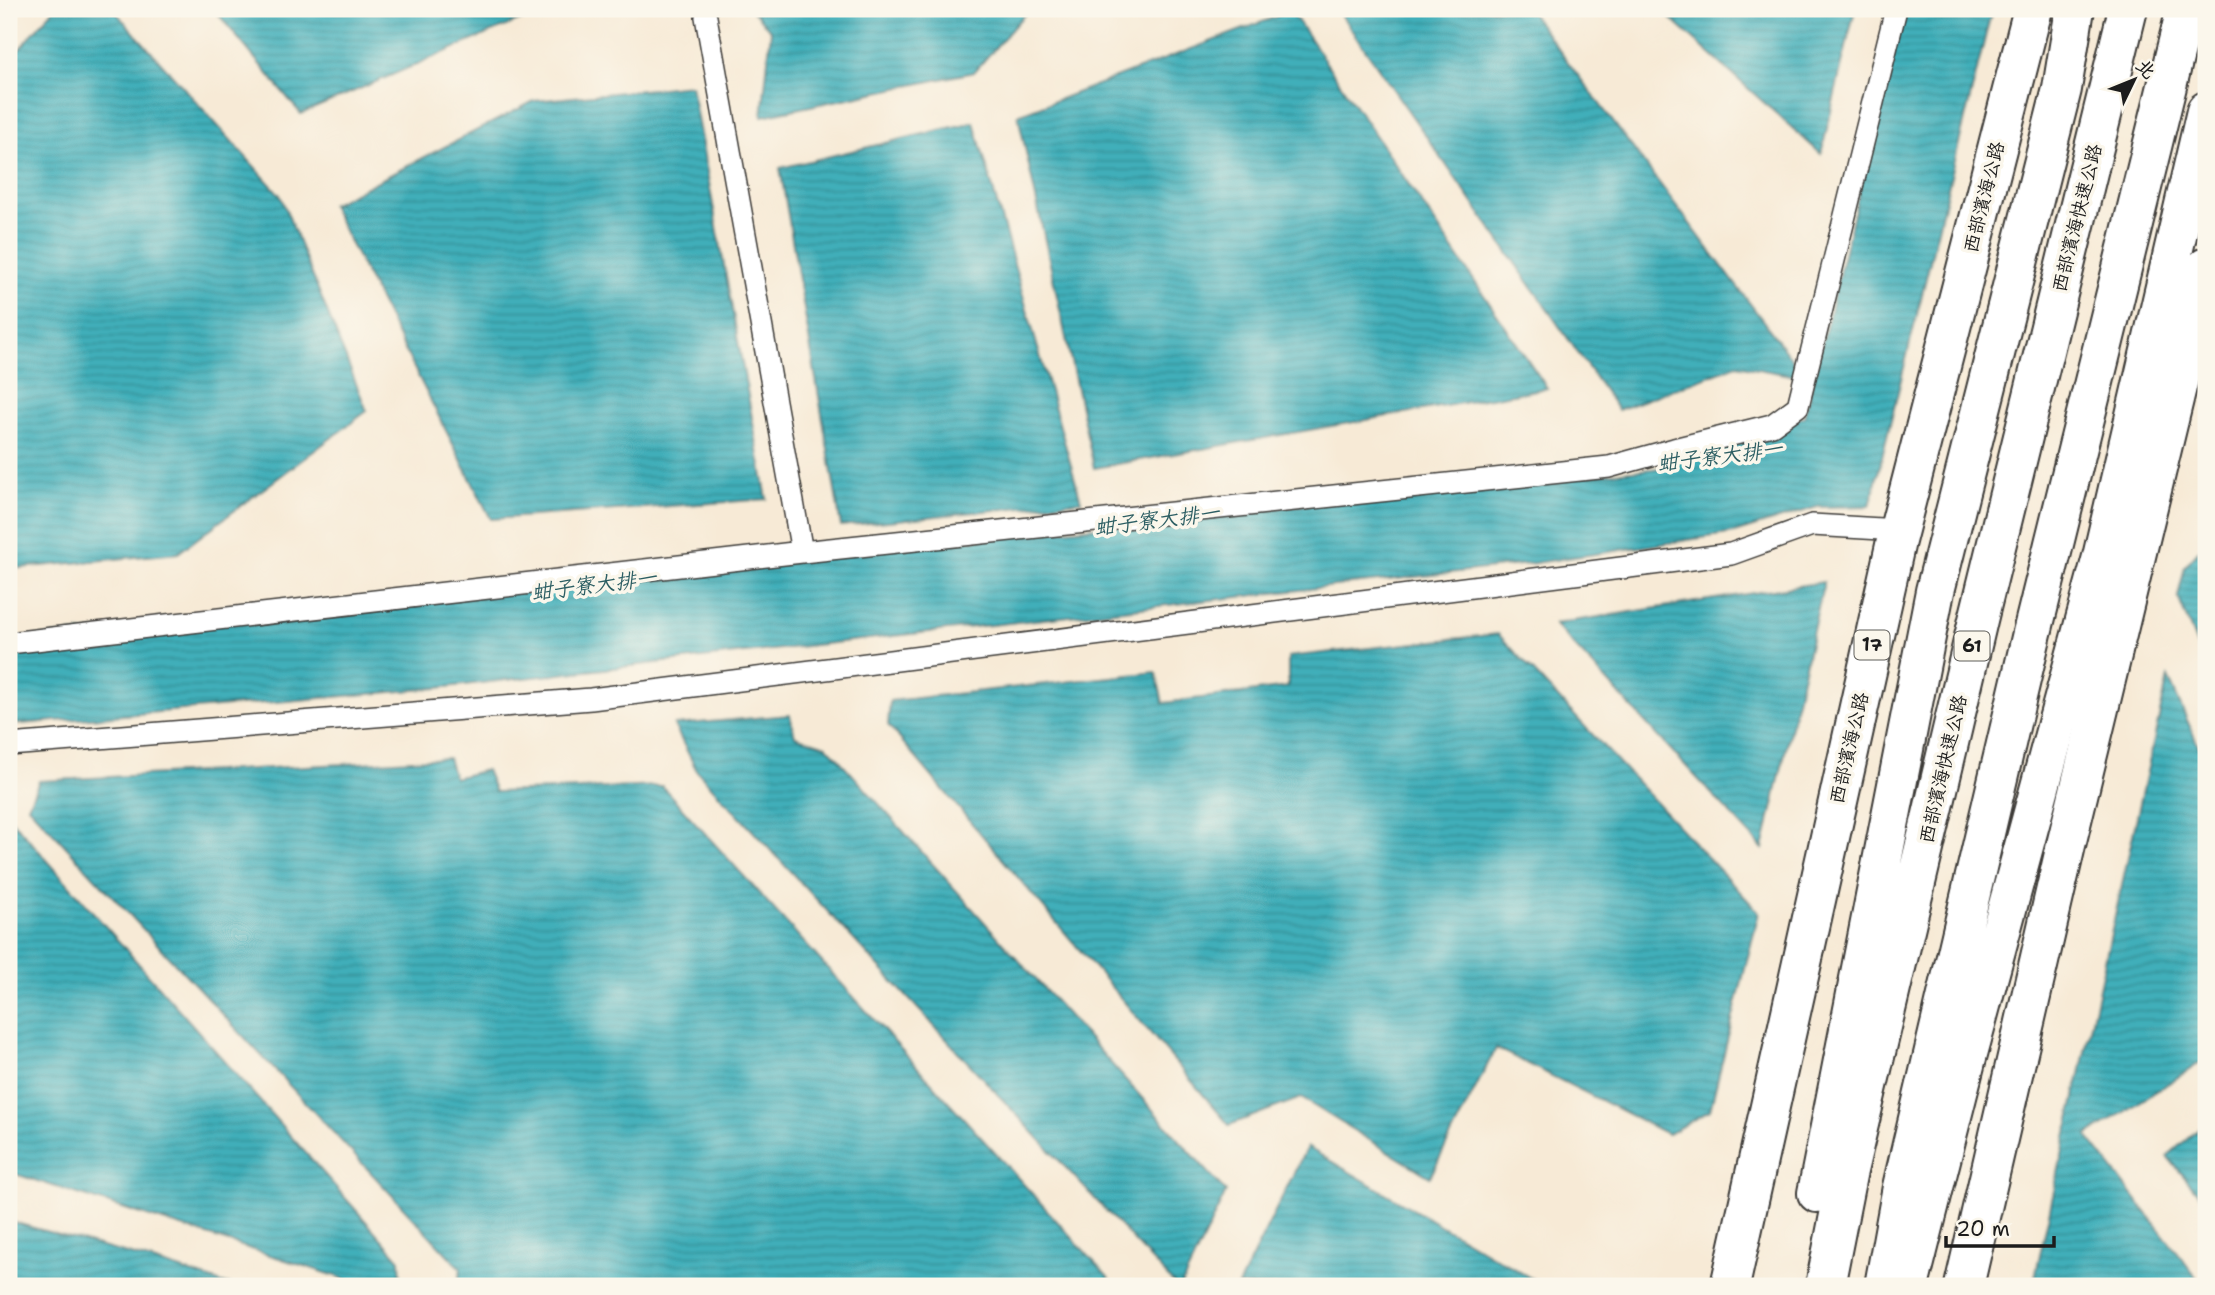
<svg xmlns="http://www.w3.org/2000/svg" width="2215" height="1295" font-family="'Shantell Sans','LXGW WenKai TC',sans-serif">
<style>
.water{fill:url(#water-rules);stroke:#2e666b;stroke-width:2}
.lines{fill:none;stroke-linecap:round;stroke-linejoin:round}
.lane-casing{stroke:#3d3b38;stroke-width:24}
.primary-casing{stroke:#3d3b38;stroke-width:42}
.highway-casing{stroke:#3d3b38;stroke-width:42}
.lane{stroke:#fff;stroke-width:21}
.primary{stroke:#fff;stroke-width:38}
.highway{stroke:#fff;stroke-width:38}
.labels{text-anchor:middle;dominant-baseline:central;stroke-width:7;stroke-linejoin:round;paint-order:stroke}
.shield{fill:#fbf7ec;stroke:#5f5e5a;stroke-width:2}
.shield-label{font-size:18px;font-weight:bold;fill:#1c1c1c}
.street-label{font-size:19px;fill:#1c1c1c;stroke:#fbf7ec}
.water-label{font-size:21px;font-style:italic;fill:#2c5e63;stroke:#fbf7ec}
</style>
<defs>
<pattern id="water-rules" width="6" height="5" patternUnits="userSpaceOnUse" patternTransform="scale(1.75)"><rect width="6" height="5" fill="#40afba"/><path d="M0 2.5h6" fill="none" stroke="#358e96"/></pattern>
</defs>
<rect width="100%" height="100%" fill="#fbf7ec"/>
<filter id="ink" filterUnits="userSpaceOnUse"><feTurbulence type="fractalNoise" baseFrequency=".0143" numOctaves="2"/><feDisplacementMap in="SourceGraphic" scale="14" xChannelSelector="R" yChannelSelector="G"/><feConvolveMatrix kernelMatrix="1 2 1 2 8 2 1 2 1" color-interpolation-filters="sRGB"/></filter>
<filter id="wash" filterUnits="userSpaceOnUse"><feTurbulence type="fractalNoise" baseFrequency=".00686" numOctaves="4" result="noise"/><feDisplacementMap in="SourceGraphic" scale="28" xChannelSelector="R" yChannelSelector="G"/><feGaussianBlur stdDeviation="1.57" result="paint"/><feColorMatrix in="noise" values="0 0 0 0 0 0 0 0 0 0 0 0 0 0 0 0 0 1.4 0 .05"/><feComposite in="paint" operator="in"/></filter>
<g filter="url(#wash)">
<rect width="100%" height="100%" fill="#f7ead6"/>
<path class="water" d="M54,9h59l167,186 87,216 -189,142 -169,16v-508z
M214,9h332l-245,105z
M751,9h278l-55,63 -212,44 9,-85z
M1345,9h183l278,369 -69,-13 -119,45 -279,-398z
M1660,9h195l-34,145z
M1904,9h88l-122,497 -53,1 -83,26 -206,31 -1091,124 -428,37v-85l1652,-172 143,-51z
M1291,11l256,377 -453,80 -76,-353z
M691,85l76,414 -276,20 -160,-314 203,-104z
M974,122l107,379 -240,25 -61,-358z
M2200,549l6,3v116l-28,-71 7,-31z
M1824,582l-61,267 -209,-225z
M1498,634l261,278 -49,198 -42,24 -172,-86 -66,129 -129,-79 -72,27 -341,-400 2,-24 266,-29 7,31 125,-16v-30z
M2168,677l38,86v296l-119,77 116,150h-170z
M790,715l5,21 32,10 399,446 -45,94h-5l-479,-515 -23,-46z
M448,758l6,20 32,-8 9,22 167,-6 454,500h-659l4,-17 -433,-463 11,-25z
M9,817l391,443 1,26h-34l-358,-114z
M2206,1123v80l-39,-47z
M1307,1147l237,139h-306z
M9,1221l147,41 76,24h-223z"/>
</g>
<g filter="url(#ink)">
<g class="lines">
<g class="lane-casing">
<path id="lane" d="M706,17l96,535
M9,643l793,-91 807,-85 65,-18 98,-24 26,-19 98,-397
M9,745l582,-46 1140,-145 81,-29 87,5"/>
</g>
<g class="primary-casing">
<path id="primary" d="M1730,1286l166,-745 137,-532
M1964,1286l102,-441 140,-578"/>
</g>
<g class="highway-casing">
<path id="highway" d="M1817,1193l118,-602 127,-502 13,-80
M1825,1286l22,-111 131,-555 150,-611
M1884,1286l18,-99 130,-554 154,-624
M1909,1286l57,-225 136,-504 104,-446"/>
</g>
<use href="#lane" class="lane"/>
<use href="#primary" class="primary"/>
<use href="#highway" class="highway"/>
</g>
</g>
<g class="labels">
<g class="shield">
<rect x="1854.5" y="630.5" width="35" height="29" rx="5"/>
<rect x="1954.5" y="631.5" width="35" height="29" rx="5"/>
</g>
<g class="shield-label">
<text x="1872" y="645">17</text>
<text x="1972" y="646">61</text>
</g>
<g class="street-label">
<text transform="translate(1984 197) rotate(-76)">西部濱海公路</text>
<text transform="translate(2077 218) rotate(-76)">西部濱海快速公路</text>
<text transform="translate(1849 748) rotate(-77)">西部濱海公路</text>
<text transform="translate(1943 769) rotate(-77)">西部濱海快速公路</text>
</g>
<g class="water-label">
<text transform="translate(1720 456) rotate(-7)">蚶子寮大排一</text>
<text transform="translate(1157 520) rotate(-7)">蚶子寮大排一</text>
<text transform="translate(594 585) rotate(-7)">蚶子寮大排一</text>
</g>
</g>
<rect width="2215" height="1295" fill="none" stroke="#fbf7ec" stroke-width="35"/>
<g transform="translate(2134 80) rotate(47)" stroke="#fbf7ec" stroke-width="5" paint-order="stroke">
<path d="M0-5L12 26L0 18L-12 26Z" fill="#1c1c1c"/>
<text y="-10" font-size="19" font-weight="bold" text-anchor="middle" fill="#1c1c1c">北</text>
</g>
<path d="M1946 1236v10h108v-10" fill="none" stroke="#1c1c1c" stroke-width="3.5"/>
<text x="1956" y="1236" font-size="21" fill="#1c1c1c" stroke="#fbf7ec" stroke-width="5" paint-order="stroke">20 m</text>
</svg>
